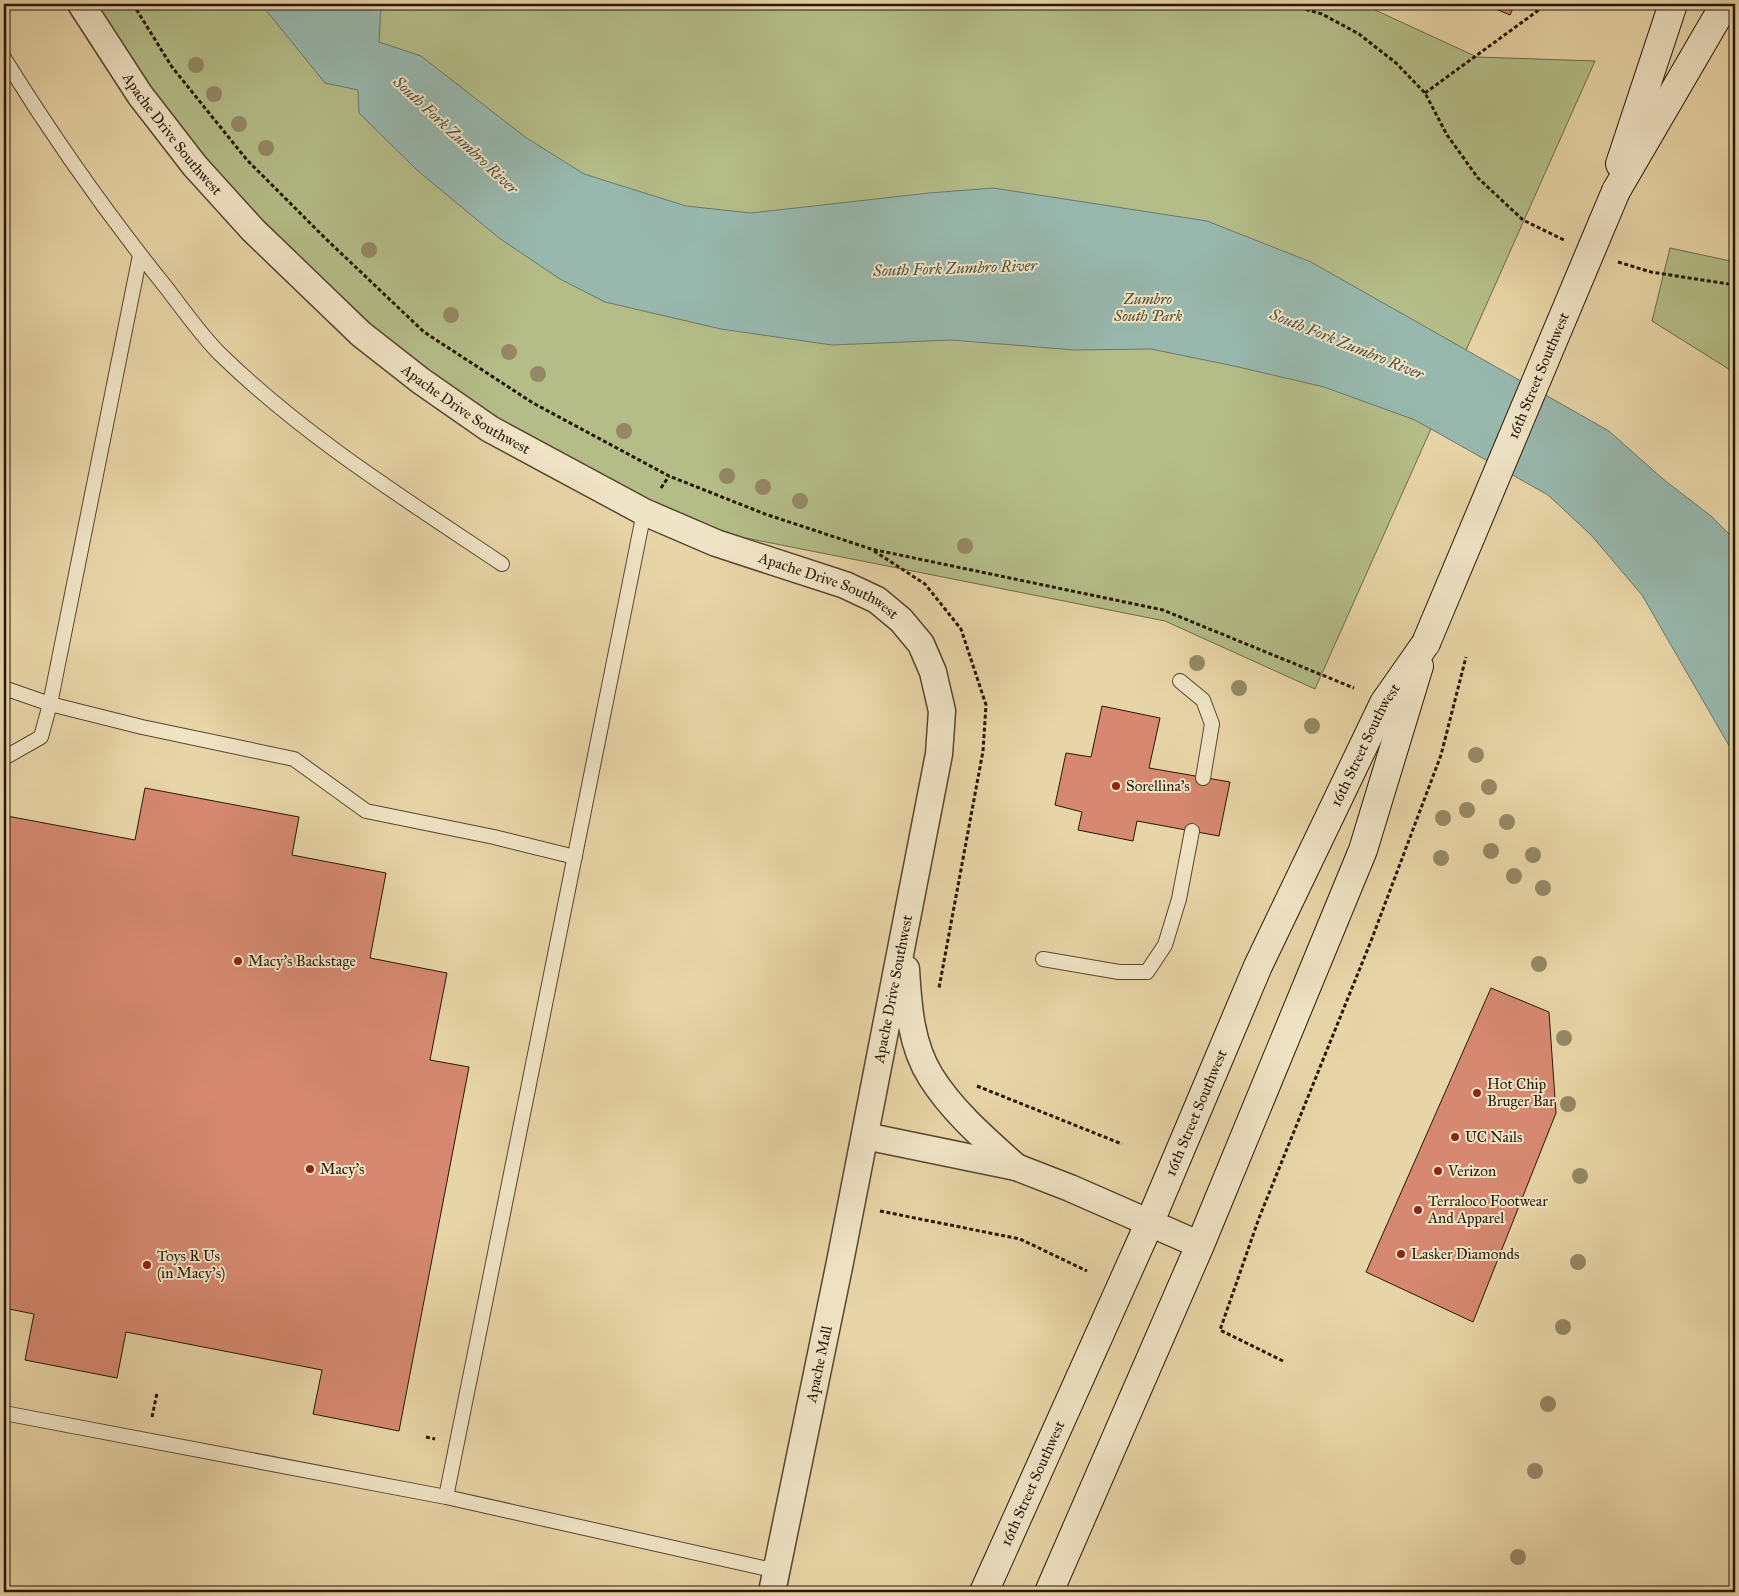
<svg xmlns="http://www.w3.org/2000/svg" width="1739" height="1596" font-family="'IM FELL Great Primer',serif">
<style>
.green{fill:#b4bd88;stroke:#6e6a48}
.water{fill:#98b8ae;stroke:#6b786b}
.building{fill:#d68970;stroke:#271707}
.lines{fill:none;stroke-linecap:round;stroke-linejoin:round}
.lane-casing{stroke:#57462f;stroke-width:16}
.street-casing{stroke:#57462f;stroke-width:29}
.secondary-casing{stroke:#271707;stroke-width:30}
.path{stroke:#271707;stroke-width:3;stroke-dasharray:4 2.5;stroke-linecap:butt}
.lane{stroke:#f0e4c6;stroke-width:14}
.street{stroke:#f0e4c6;stroke-width:26}
.secondary{stroke:#f0e4c6;stroke-width:28}
.secondary-bridge-casing{stroke:#271707;stroke-width:30;stroke-linecap:butt}
.secondary-bridge{stroke:#f0e4c6;stroke-width:28}
.tree{fill:#958864}
.poi-dot{fill:#8f2418;stroke:#f0e4c6;stroke-width:2}
.labels{text-anchor:middle;dominant-baseline:central;stroke-width:4;stroke-linejoin:round;paint-order:stroke}
.street-label{font-size:15px;fill:#271707;stroke:#f0e4c6}
.park-label{font-size:15px;font-style:italic;fill:#51492e;stroke:#f0e4c6}
.poi-label{font-size:15px;fill:#271707;stroke:#f0e4c6;text-anchor:start}
.water-label{font-size:16px;font-style:italic;fill:#4f4f41;stroke:#f0e4c6}
</style>
<rect width="100%" height="100%" fill="#e8d5a7"/>
<filter id="stains"><feTurbulence type="fractalNoise" baseFrequency=".004" numOctaves="4"/><feColorMatrix values="0 0 0 0 .2 0 0 0 0 .09 0 0 0 0 .02 0 0 0 .5 -.17"/></filter>
<radialGradient id="worn" r=".72"><stop offset=".6" stop-color="#630" stop-opacity="0"/><stop offset="1" stop-color="#630" stop-opacity=".3"/></radialGradient>
<path class="green" d="M82,4h1280l115,53 118,4 -280,628 -150,-68 -495,-98 -182,-95 -238,-202z
M1670,248l65,14v111l-83,-52z"/>
<path class="water" d="M261,4h120l-2,38 42,14 104,81 59,37 102,32 65,7 178,-20 64,-5 214,33 104,41 298,169 54,48 48,37 24,24v216l-93,-161 -51,-60 -43,-40 -133,-75 -91,-33 -90,-21 -83,-17 -76,1 -124,-10 -119,5 -111,-16 -116,-27 -45,-23 -61,-41 -81,-67 -59,-58 -1,-23 -33,-7z"/>
<path class="building" d="M1484,4h31l-5,11z
M1102,706l58,12 -11,50 81,14 -11,54 -82,-15 -4,20 -55,-11 4,-18 -27,-7 11,-52 25,4z
M145,788l154,29 -7,38 94,18 -16,85 77,15 -17,87 39,7 -70,364 -86,-17 9,-44 -196,-38 -9,46 -92,-18 9,-46 -30,-6v-473l3,-19 128,24z
M1491,988l58,24 7,101 -83,209 -107,-50z"/>
<g class="lines">
<g class="lane-casing">
<path id="lane" d="M4,58c49,79 103,156 161,228 18,23 35,48 55,68 84,82 185,145 282,210
M1180,681l23,19 9,24 -9,54
M4,688l46,16 90,-449
M4,758l37,-21 9,-33 92,23 152,32 72,52 128,26 81,20
M1043,959l76,13h28l18,-27 14,-46 13,-68
M4,1413l442,84 331,74
M446,1497l198,-985"/>
</g>
<g class="street-casing">
<g id="street">
<path id="s1" d="M81,4l59,91 55,71 58,64 108,104 60,47 69,48 154,83 72,31 129,42 32,15 24,20 20,24 12,28 9,39 -3,43 -99,508 -68,330"/>
<path d="M906,969c2,36 5,77 25,108 22,35 55,63 85,90"/>
<path d="M865,1136l151,31 54,21 130,57"/>
</g>
</g>
<g class="secondary-casing">
<g id="secondary">
<path d="M1620,164l53,-160"/>
<path d="M1616,191l109,-187"/>
<path id="s2" d="M984,1592l165,-368 109,-258 126,-263 42,-60"/>
<path d="M1049,1592l151,-347 163,-395 56,-184"/>
</g>
</g>
<path class="path" d="M133,4l39,63 75,93 78,78 99,94 109,71 136,73 96,38 106,35 292,61 191,78
M1287,4l35,10 37,20 37,29 29,30 22,42 31,43 45,42 41,20
M1425,93l122,-89
M1618,262l33,10 84,13
M661,488l8,-12
M874,551l51,33 36,45 25,76 -3,46 -44,237
M977,1086l145,58
M880,1211l140,28 67,32
M1283,1361l-63,-31 39,-112 112,-277 70,-186 25,-98
M152,1417l5,-24
M426,1437l9,2"/>
<use href="#lane" class="lane"/>
<use href="#street" class="street"/>
<use href="#secondary" class="secondary"/>
<g class="secondary-bridge-casing">
<g id="secondary-bridge">
<path id="s3" d="M1426,643l190,-452"/>
</g>
</g>
<use href="#secondary-bridge" class="secondary-bridge"/>
</g>
<g class="tree">
<circle cx="196" cy="65" r="8"/>
<circle cx="214" cy="94" r="8"/>
<circle cx="239" cy="124" r="8"/>
<circle cx="266" cy="148" r="8"/>
<circle cx="369" cy="250" r="8"/>
<circle cx="451" cy="315" r="8"/>
<circle cx="509" cy="352" r="8"/>
<circle cx="538" cy="374" r="8"/>
<circle cx="624" cy="431" r="8"/>
<circle cx="727" cy="476" r="8"/>
<circle cx="763" cy="487" r="8"/>
<circle cx="800" cy="501" r="8"/>
<circle cx="965" cy="546" r="8"/>
<circle cx="1197" cy="663" r="8"/>
<circle cx="1239" cy="688" r="8"/>
<circle cx="1312" cy="726" r="8"/>
<circle cx="1476" cy="755" r="8"/>
<circle cx="1489" cy="787" r="8"/>
<circle cx="1467" cy="810" r="8"/>
<circle cx="1443" cy="818" r="8"/>
<circle cx="1507" cy="822" r="8"/>
<circle cx="1491" cy="851" r="8"/>
<circle cx="1533" cy="855" r="8"/>
<circle cx="1441" cy="858" r="8"/>
<circle cx="1514" cy="876" r="8"/>
<circle cx="1543" cy="888" r="8"/>
<circle cx="1539" cy="964" r="8"/>
<circle cx="1564" cy="1038" r="8"/>
<circle cx="1568" cy="1104" r="8"/>
<circle cx="1580" cy="1176" r="8"/>
<circle cx="1578" cy="1262" r="8"/>
<circle cx="1563" cy="1327" r="8"/>
<circle cx="1548" cy="1404" r="8"/>
<circle cx="1535" cy="1471" r="8"/>
<circle cx="1518" cy="1557" r="8"/>
</g>
<g class="poi-dot">
<circle cx="1116" cy="786" r="5"/>
<circle cx="238" cy="961" r="5"/>
<circle cx="1477" cy="1093" r="5"/>
<circle cx="1455" cy="1137" r="5"/>
<circle cx="310" cy="1169" r="5"/>
<circle cx="1438" cy="1171" r="5"/>
<circle cx="1418" cy="1210" r="5"/>
<circle cx="1401" cy="1254" r="5"/>
<circle cx="147" cy="1265" r="5"/>
</g>
<g class="labels">
<g class="street-label">
<text stroke="none"><textPath href="#s1" startOffset="159">Apache Drive Southwest</textPath></text>
<text stroke="none"><textPath href="#s3" startOffset="290">16th Street Southwest</textPath></text>
<text stroke="none"><textPath href="#s1" startOffset="564">Apache Drive Southwest</textPath></text>
<text stroke="none"><textPath href="#s1" startOffset="969">Apache Drive Southwest</textPath></text>
<text stroke="none"><textPath href="#s2" startOffset="929">16th Street Southwest</textPath></text>
<text transform="translate(893 989) rotate(-79)">Apache Drive Southwest</text>
<text stroke="none"><textPath href="#s2" startOffset="524">16th Street Southwest</textPath></text>
<text transform="translate(819 1364) rotate(-78)">Apache Mall</text>
<text stroke="none"><textPath href="#s2" startOffset="119">16th Street Southwest</textPath></text>
</g>
<g class="park-label">
<text x="1148" y="299">Zumbro<tspan x="1148" dy="17">South Park</tspan></text>
</g>
<g class="poi-label">
<text x="1126" y="786">Sorellina's</text>
<text x="248" y="961">Macy's Backstage</text>
<text x="1487" y="1084">Hot Chip<tspan x="1487" dy="17">Bruger Bar</tspan></text>
<text x="1465" y="1137">UC Nails</text>
<text x="320" y="1169">Macy's</text>
<text x="1448" y="1171">Verizon</text>
<text x="1428" y="1201">Terraloco Footwear<tspan x="1428" dy="17">And Apparel</tspan></text>
<text x="1411" y="1254">Lasker Diamonds</text>
<text x="157" y="1256">Toys R Us<tspan x="157" dy="17">(in Macy's)</tspan></text>
</g>
<g class="water-label">
<text transform="translate(456 135) rotate(43)">South Fork Zumbro River</text>
<text transform="translate(955 268) rotate(-2)">South Fork Zumbro River</text>
<text transform="translate(1347 344) rotate(22)">South Fork Zumbro River</text>
</g>
</g>
<rect width="1739" height="1596" fill="none" stroke="#e8d5a7" stroke-width="20"/>
<rect x="5" y="5" width="1729" height="1586" fill="none" stroke="#271707" stroke-width="2.5"/>
<rect x="10" y="10" width="1719" height="1576" fill="none" stroke="#271707"/>
<rect width="100%" height="100%" filter="url(#stains)"/>
<rect width="100%" height="100%" fill="url(#worn)"/>
</svg>
